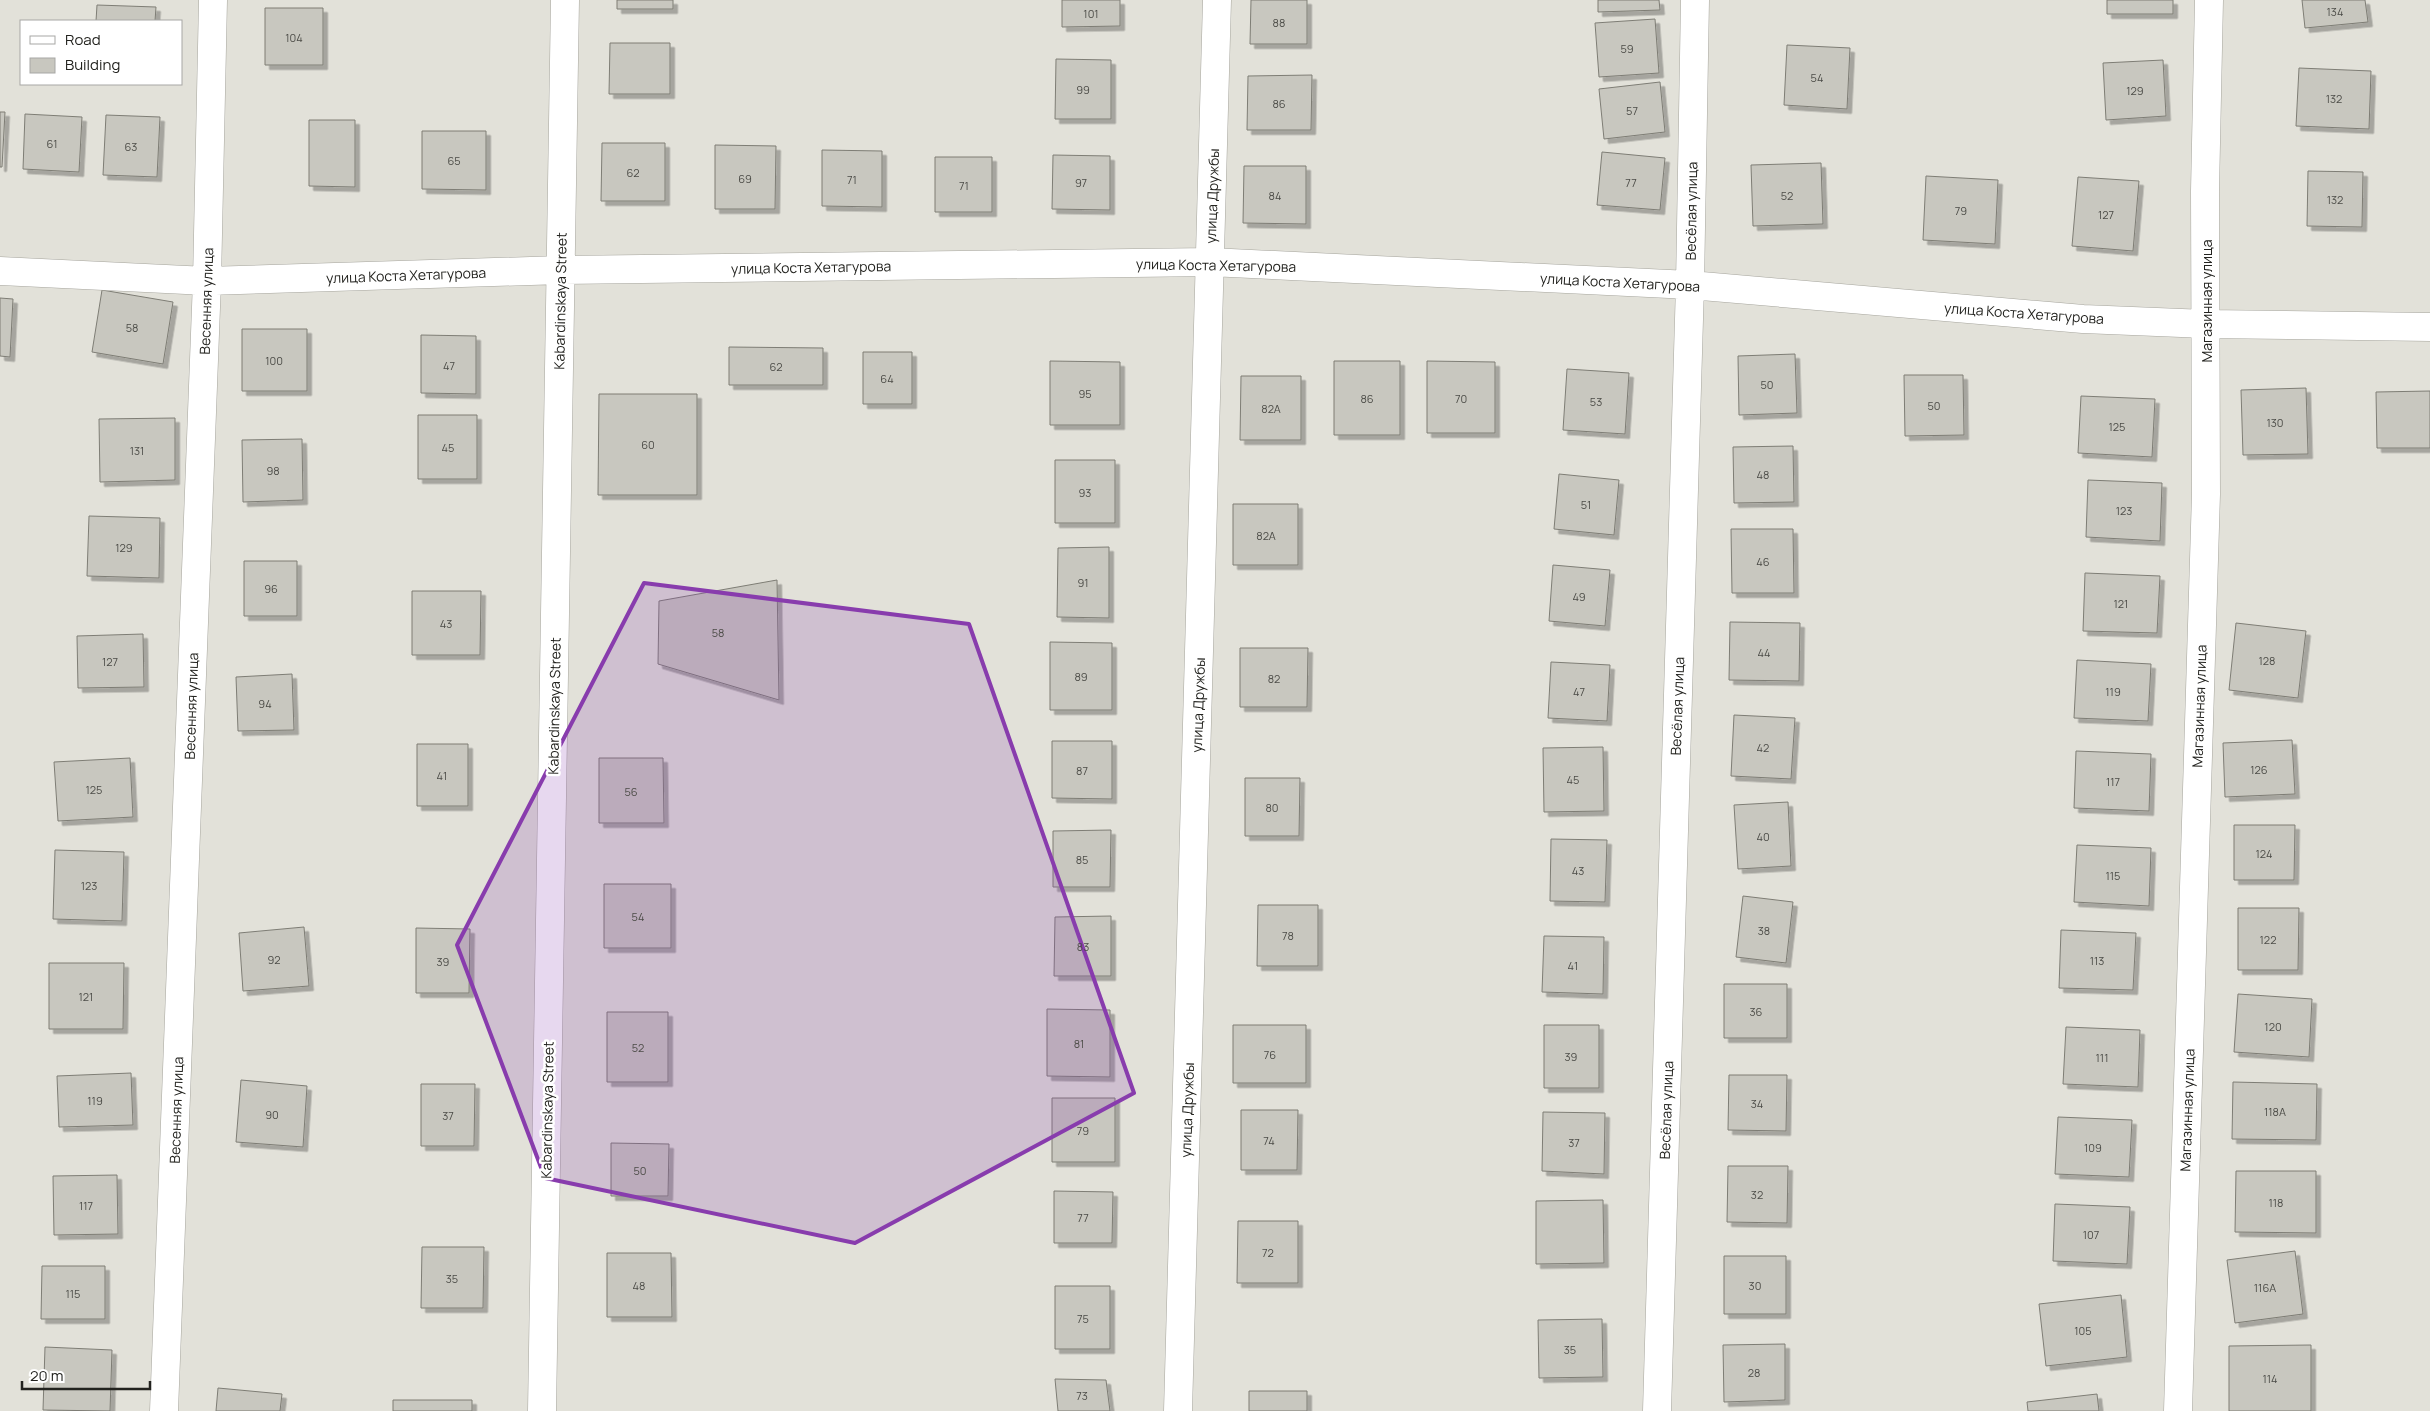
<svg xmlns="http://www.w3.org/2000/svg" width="2430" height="1411" font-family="Manrope,sans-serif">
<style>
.building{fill:#c8c7bf;stroke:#7e7d75;filter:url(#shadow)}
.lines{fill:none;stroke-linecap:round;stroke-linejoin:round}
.street-casing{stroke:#a6a59d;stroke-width:29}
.street{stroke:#fff;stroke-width:28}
.marked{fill:#883cad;fill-opacity:0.2;stroke:#883cad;stroke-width:4;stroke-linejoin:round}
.labels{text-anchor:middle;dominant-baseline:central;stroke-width:5;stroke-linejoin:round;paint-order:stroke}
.number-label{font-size:11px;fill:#4c4c47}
.street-label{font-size:14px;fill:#23231f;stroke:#fff}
</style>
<defs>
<filter id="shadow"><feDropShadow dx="4.5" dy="4.5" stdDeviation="0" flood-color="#0004"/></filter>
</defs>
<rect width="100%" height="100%" fill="#e2e1d9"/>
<path class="building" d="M617,0h56v9h-56z
M1062,0h58v26l-58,1z
M1251,0h56v44h-57z
M1598,0h61l1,10 -62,2z
M2107,0h66v14h-66z
M2302,0h63l3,22 -63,6z
M97,5l59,2 -1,14h-59z
M265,8h58v57h-58z
M1655,19l4,54 -60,4 -4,-54z
M610,43h60v51h-61z
M1787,45l63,3 -3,61 -63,-4z
M1056,59l55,1v59h-56z
M2163,60l3,56 -60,4 -3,-57z
M2299,68l72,3 -2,58 -73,-3z
M1312,75l-1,55h-64l1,-54z
M1660,82l5,50 -61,7 -5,-50z
M0,112h5l-3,55h-2z
M25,114l57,3 -3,55 -56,-3z
M106,115l54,2 -3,60 -54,-2z
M309,120h46v67l-46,-1z
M422,131h64v59l-64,-1z
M602,143h63v58h-64z
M715,145l61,1 -1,63h-60z
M822,150l60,1v56l-60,-1z
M1602,152l63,6 -5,52 -63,-5z
M1053,155l57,1v54l-58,-1z
M935,157h57v55h-57z
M1821,163l2,61 -70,2 -2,-61z
M1244,166h62v58l-63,-1z
M2308,171l55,1 -1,55 -55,-1z
M1926,176l72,4 -3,64 -72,-4z
M2078,177l61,4 -6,70 -61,-5z
M102,290l71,12 -10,62 -71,-12z
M0,298l13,1 -3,58 -10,-1z
M242,329h65v62h-65z
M421,335l55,1v58l-55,-1z
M729,347l94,1v37h-94z
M863,352h49v52h-49z
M1795,354l2,59 -58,2 -1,-59z
M1050,361l70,1v63h-70z
M1334,361h66v74h-66z
M1427,361l68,1v71h-68z
M1567,369l62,4 -4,61 -62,-4z
M1904,375h59l1,60 -59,1z
M1241,376h60v64h-61z
M2306,388l2,66 -65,1 -2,-65z
M2430,391v57h-53l-1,-56z
M599,394h98v101h-99z
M2081,396l74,3 -3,58 -74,-4z
M418,415h59v64h-59z
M175,418v62l-75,2 -1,-63z
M302,439l1,61 -60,2 -1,-62z
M1793,446l1,56 -60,1 -1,-56z
M1055,460h60v63h-60z
M1559,474l60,6 -5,55 -60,-6z
M2088,480l74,3 -2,58 -74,-4z
M1233,504h65v61h-65z
M89,516l71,2 -1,60 -72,-2z
M1731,529h62l1,64h-62z
M1109,547v71l-52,-1 1,-69z
M244,561h53v55h-53z
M1553,565l57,5 -5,56 -56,-5z
M2085,573l75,3 -3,57 -74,-2z
M777,580l2,120 -121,-36 1,-63z
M412,591h69l-1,64h-68z
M1730,622l70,1 -1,58 -70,-1z
M2236,623l70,8 -8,67 -69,-8z
M143,634l1,53 -66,1 -1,-52z
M1050,642l62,1v67h-62z
M1240,648h68l-1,59h-67z
M2077,660l74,4 -3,57 -74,-3z
M1551,662l59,3 -3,56 -59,-3z
M292,674l2,56 -56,1 -2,-54z
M1734,715l61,3 -4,61 -60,-3z
M2292,740l3,54 -70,3 -2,-54z
M1052,741h60v58l-60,-1z
M417,744h51v62h-51z
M1603,747l1,64 -60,1 -1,-64z
M2076,751l75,3 -2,57 -75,-3z
M130,758l3,59 -75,4 -4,-59z
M599,758h64l1,65h-65z
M1245,778h55l-1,58h-54z
M1788,802l3,64 -53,3 -4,-64z
M2234,825h61l-1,55h-60z
M1111,830l-1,57h-57v-56z
M1551,839l56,1 -2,62 -55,-1z
M2077,845l74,3 -2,58 -75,-4z
M55,850l69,2 -2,69 -69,-2z
M604,884h67v64h-67z
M1743,896l50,6 -7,61 -50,-6z
M1258,905h60v61h-61z
M2238,908h61l-1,62h-60z
M1111,916v60h-57l1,-59z
M304,927l5,59 -66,5 -4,-58z
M416,928l54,1 -1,64h-53z
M2061,930l75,3 -3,57 -74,-2z
M1544,936l60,1 -1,57 -61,-2z
M49,963h75l-1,66h-74z
M1724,984h63v54h-63z
M2238,994l74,5 -3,58 -75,-5z
M1047,1009l63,1v67l-63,-1z
M607,1012h61v70h-61z
M1233,1025h73v58h-73z
M1544,1025h55v63h-55z
M2066,1027l74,3 -2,57 -75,-3z
M131,1073l2,52 -74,2 -2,-51z
M1729,1075h58l-1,56 -58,-1z
M241,1080l66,6 -4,61 -67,-5z
M2233,1082l84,2 -1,56 -84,-1z
M421,1084h54l-1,62h-53z
M1052,1098h63v64h-63z
M1241,1110h57l-1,60h-56z
M1543,1112l62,1 -1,61 -62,-3z
M2058,1117l74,3 -3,57 -74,-3z
M611,1143l58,1 -1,52h-57z
M1728,1166h60l-1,57 -60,-1z
M2236,1171h80v62l-81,-1z
M117,1175l1,59 -64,1 -1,-59z
M1054,1191l59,1 -1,51h-58z
M1603,1200l1,63 -68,1v-63z
M2055,1204l75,3 -3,57 -74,-3z
M1238,1221h60v62h-61z
M422,1247h62l-1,61h-62z
M2295,1251l8,63 -68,9 -8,-63z
M607,1253h64l1,64h-65z
M1724,1256h62v58h-62z
M42,1266h63v53h-64z
M1055,1286h55v63h-55z
M2121,1295l6,62 -81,9 -7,-62z
M1602,1319l1,58 -64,1 -1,-58z
M1785,1344v56l-61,2 -1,-57z
M2311,1345v66h-82v-65z
M45,1347l67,3 -2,61 -67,-1z
M1055,1379l51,1 4,31h-52z
M218,1388l64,6 -2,17h-64z
M1249,1391h58v20h-58z
M2097,1394l2,17h-71l-1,-9z
M393,1400h79v11h-79z"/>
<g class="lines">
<g class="street-casing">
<path id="street" d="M0,271l207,10 354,-11 649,-8 480,23 393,34 123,5 224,3
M164,1411l43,-1130 6,-281
M542,1411l23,-1411
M1178,1411l39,-1411
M1657,1411l33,-1126 5,-285
M2178,1411l28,-917 -1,-303 4,-191"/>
</g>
<use href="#street" class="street"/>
</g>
<path class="marked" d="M644,583l325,41 165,469 -279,150 -310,-65 -88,-233z"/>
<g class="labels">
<g class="number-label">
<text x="2335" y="11">134</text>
<text x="1091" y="13">101</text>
<text x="1279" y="22">88</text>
<text x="294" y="37">104</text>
<text x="1627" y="48">59</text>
<text x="1817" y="77">54</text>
<text x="1083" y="89">99</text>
<text x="2135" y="90">129</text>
<text x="2334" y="98">132</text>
<text x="1279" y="103">86</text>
<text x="1632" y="110">57</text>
<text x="52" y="143">61</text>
<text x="131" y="146">63</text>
<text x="454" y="160">65</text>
<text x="633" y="172">62</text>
<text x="745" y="178">69</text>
<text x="852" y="179">71</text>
<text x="1081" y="182">97</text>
<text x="1631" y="182">77</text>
<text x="964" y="185">71</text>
<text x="1275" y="195">84</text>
<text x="1787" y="195">52</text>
<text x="2335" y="199">132</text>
<text x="1961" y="210">79</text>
<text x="2106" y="214">127</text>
<text x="132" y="327">58</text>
<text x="274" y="360">100</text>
<text x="449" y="365">47</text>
<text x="776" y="366">62</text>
<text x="887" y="378">64</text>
<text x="1767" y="384">50</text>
<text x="1085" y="393">95</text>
<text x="1367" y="398">86</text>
<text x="1461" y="398">70</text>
<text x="1596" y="401">53</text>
<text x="1934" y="405">50</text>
<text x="1271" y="408">82А</text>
<text x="2275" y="422">130</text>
<text x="2117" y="426">125</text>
<text x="648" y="444">60</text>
<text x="448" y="447">45</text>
<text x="137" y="450">131</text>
<text x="273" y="470">98</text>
<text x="1763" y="474">48</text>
<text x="1085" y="492">93</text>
<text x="1586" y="504">51</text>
<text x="2124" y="510">123</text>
<text x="1266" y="535">82А</text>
<text x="124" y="547">129</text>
<text x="1763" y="561">46</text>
<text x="1083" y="582">91</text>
<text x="271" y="588">96</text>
<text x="1579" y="596">49</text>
<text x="2121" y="603">121</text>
<text x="446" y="623">43</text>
<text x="718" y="632">58</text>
<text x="1764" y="652">44</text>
<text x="2267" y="660">128</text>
<text x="110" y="661">127</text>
<text x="1081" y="676">89</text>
<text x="1274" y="678">82</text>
<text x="1579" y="691">47</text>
<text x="2113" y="691">119</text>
<text x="265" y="703">94</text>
<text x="1763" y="747">42</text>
<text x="2259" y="769">126</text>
<text x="1082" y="770">87</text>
<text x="442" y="775">41</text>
<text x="1573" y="779">45</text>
<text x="2113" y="781">117</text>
<text x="94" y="789">125</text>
<text x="631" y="791">56</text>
<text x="1272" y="807">80</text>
<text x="1763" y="836">40</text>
<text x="2264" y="853">124</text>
<text x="1082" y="859">85</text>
<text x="1578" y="870">43</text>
<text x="2113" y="875">115</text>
<text x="89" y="885">123</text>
<text x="638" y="916">54</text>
<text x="1764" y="930">38</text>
<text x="1288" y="935">78</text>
<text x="2268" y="939">122</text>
<text x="1083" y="946">83</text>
<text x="274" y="959">92</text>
<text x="2097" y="960">113</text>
<text x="443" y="961">39</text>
<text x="1573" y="965">41</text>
<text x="86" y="996">121</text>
<text x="1756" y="1011">36</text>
<text x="2273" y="1026">120</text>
<text x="1079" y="1043">81</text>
<text x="638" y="1047">52</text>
<text x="1270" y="1054">76</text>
<text x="1571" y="1056">39</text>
<text x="2102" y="1057">111</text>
<text x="95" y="1100">119</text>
<text x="1757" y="1103">34</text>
<text x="2275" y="1111">118А</text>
<text x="272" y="1114">90</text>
<text x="448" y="1115">37</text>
<text x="1083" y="1130">79</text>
<text x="1269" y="1140">74</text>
<text x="1574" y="1142">37</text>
<text x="2093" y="1147">109</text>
<text x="640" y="1170">50</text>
<text x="1757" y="1194">32</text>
<text x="2276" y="1202">118</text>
<text x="86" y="1205">117</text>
<text x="1083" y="1217">77</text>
<text x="2091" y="1234">107</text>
<text x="1268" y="1252">72</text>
<text x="452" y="1278">35</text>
<text x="639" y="1285">48</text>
<text x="1755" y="1285">30</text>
<text x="2265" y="1287">116А</text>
<text x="73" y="1293">115</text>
<text x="1083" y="1318">75</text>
<text x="2083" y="1330">105</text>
<text x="1570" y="1349">35</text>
<text x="1754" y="1372">28</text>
<text x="2270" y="1378">114</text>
<text x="1082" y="1395">73</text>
</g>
<g class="street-label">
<text transform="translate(1212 196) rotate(-88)">улица Дружбы</text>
<text transform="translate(1691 211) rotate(-89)">Весёлая улица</text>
<text transform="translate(1216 265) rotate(1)">улица Коста Хетагурова</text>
<text transform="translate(811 267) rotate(-1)">улица Коста Хетагурова</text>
<text transform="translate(406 275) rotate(-2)">улица Коста Хетагурова</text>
<text transform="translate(1620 282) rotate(3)">улица Коста Хетагурова</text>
<text transform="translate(206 301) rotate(-88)">Весенняя улица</text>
<text transform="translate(560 301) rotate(-89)">Kabardinskaya Street</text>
<text transform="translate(2206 301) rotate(-90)">Магазинная улица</text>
<text transform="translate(2024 313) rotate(4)">улица Коста Хетагурова</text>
<text transform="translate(1198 705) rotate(-88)">улица Дружбы</text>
<text transform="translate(191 706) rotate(-88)">Весенняя улица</text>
<text transform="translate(554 706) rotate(-89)">Kabardinskaya Street</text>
<text transform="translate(1677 706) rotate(-88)">Весёлая улица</text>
<text transform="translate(2199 706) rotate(-88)">Магазинная улица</text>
<text transform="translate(176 1110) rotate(-88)">Весенняя улица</text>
<text transform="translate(547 1110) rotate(-89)">Kabardinskaya Street</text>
<text transform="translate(1187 1110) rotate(-88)">улица Дружбы</text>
<text transform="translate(1666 1110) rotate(-88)">Весёлая улица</text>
<text transform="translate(2187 1110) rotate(-88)">Магазинная улица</text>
</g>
</g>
<rect x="20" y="20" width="162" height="65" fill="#ffffff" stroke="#a7a7a5"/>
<rect x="30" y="36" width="25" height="8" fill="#ffffff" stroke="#a7a7a5"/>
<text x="65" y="45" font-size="15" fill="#23231f">Road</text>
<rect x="30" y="58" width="25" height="15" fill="#c8c7bf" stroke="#a7a7a5"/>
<text x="65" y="70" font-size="15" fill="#23231f">Building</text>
<path d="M22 1381v8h128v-8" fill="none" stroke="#23231f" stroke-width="2.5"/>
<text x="30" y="1381" font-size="15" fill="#23231f" stroke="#ffffff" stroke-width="4" paint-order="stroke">20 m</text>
</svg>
